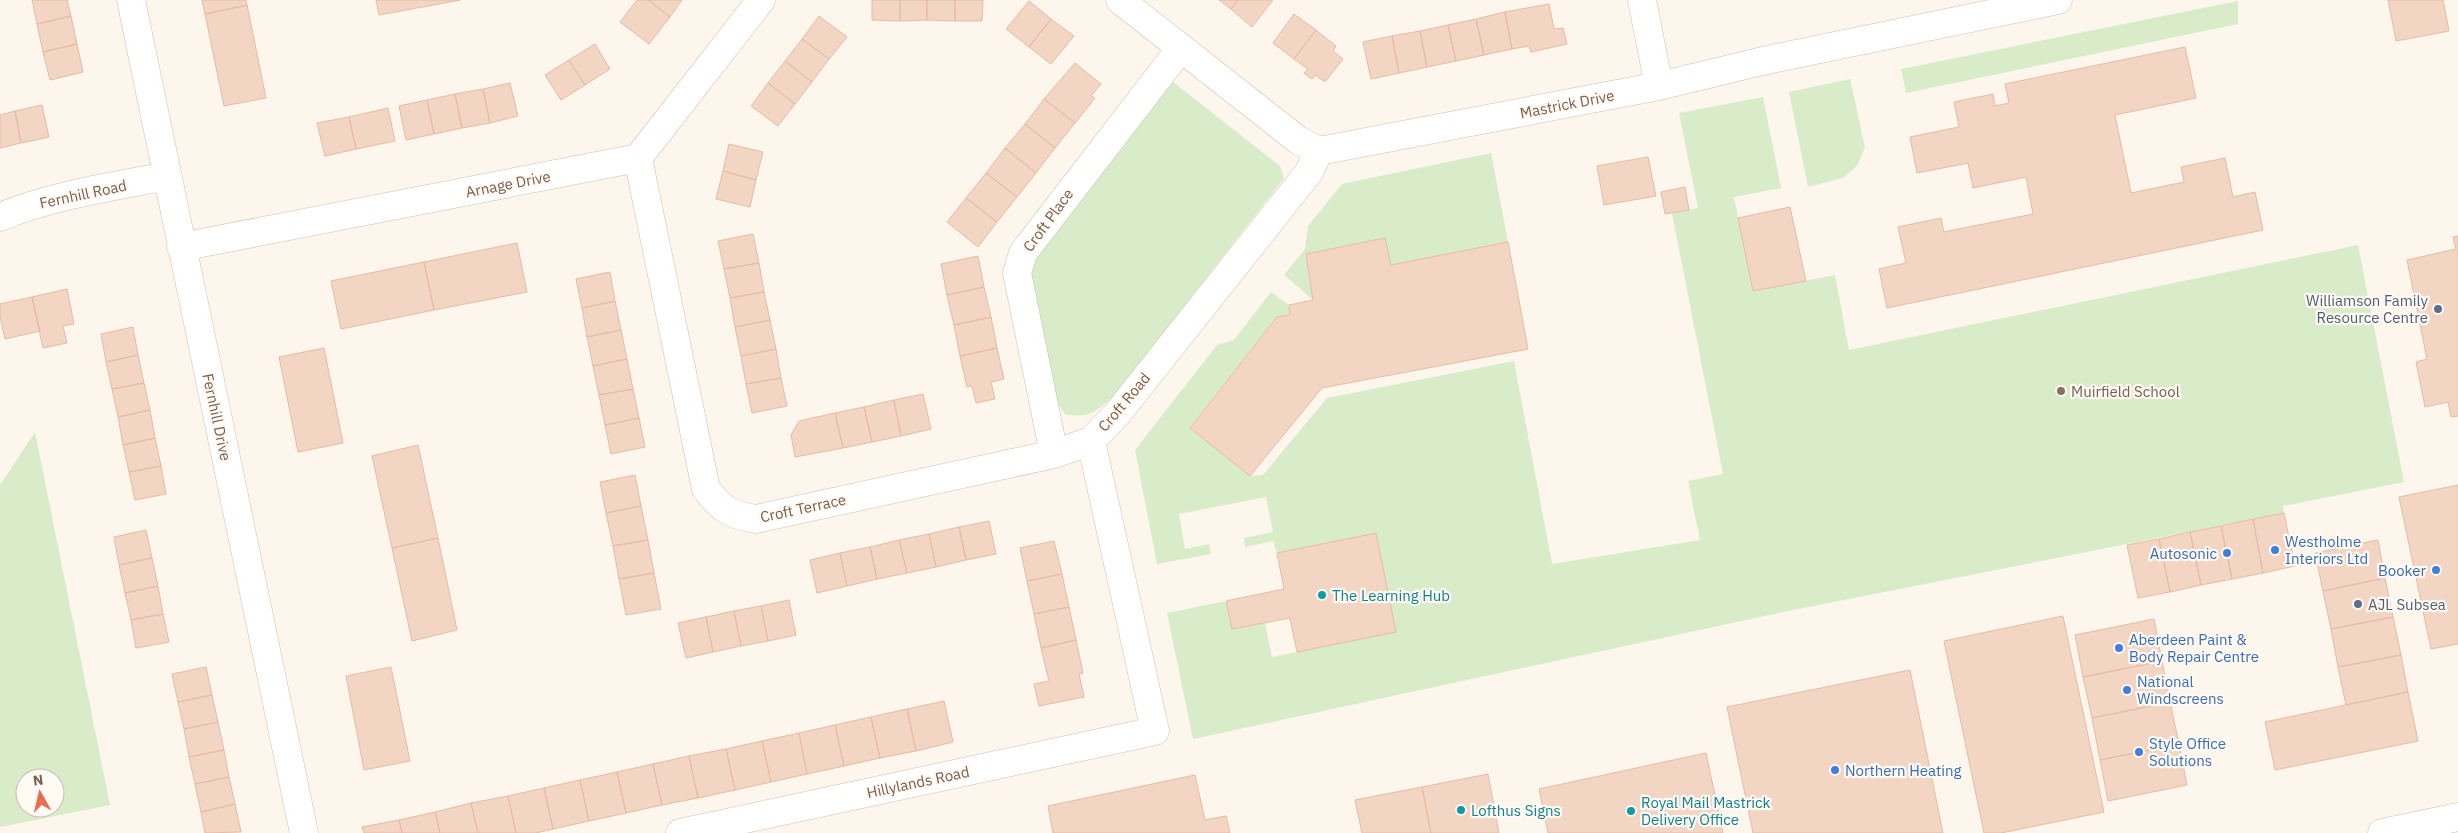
<svg xmlns="http://www.w3.org/2000/svg" width="2458" height="833" font-family="'IBM Plex Sans',sans-serif">
<style>
.green{fill:#d8ecc9;fill-rule:evenodd}
.building{fill:#f3d5c3;stroke:#e6bba3}
.lines{fill:none;stroke-linecap:round;stroke-linejoin:round}
.minor-casing{stroke:#d1beb0;stroke-width:29}
.minor{stroke:#fff;stroke-width:28}
.service-dot{fill:#5c6f8a;stroke:#fffaf3;stroke-width:2}
.education-dot{fill:#8d6e63;stroke:#fffaf3;stroke-width:2}
.shop-dot{fill:#3f7fe0;stroke:#fffaf3;stroke-width:2}
.culture-dot{fill:#0f9aa8;stroke:#fffaf3;stroke-width:2}
.labels{text-anchor:middle;dominant-baseline:central;stroke-width:4.5;stroke-linejoin:round;paint-order:stroke}
.street-label{font-size:15px;fill:#7a5c4d;stroke:#fffaf3}
.service-label{font-size:15px;fill:#4e5e75;stroke:#fffaf3;text-anchor:end}
.education-label{font-size:15px;fill:#785e54;stroke:#fffaf3;text-anchor:start}
.shop-label{font-size:15px;fill:#366cbe;stroke:#fffaf3;text-anchor:start}
.culture-label{font-size:15px;fill:#0d838f;stroke:#fffaf3;text-anchor:start}
</style>
<rect width="100%" height="100%" fill="#fdf6ec"/>
<path class="green" d="M2238,1v23l-332,69 -5,-24z
M1850,79l15,68 -8,19 -14,12 -35,9 -19,-95z
M1173,82l107,84 4,12 -169,217c-18,16 -25,24 -50,19l-9,-13 -25,-128 4,-16z
M1763,97l18,91 -47,9 19,94 82,-16 14,75 509,-105 46,237 -121,24 1,7 -501,99 -590,127 -26,-126 59,-12 6,28 33,-6 7,34 123,-25 -19,-99 -99,20 -4,-12 -28,6 -1,-9 29,-6 -7,-35 -87,17 6,35 24,-5 2,10 -54,10 -22,-114 82,-105 17,-5 37,-48 18,13 1,10 -13,2 -87,110 60,49 13,-1 64,-77 187,-37 38,203 148,-24 -12,-59 35,-7 -51,-261 26,-5 -19,-95z
M1491,153l17,89 -117,23 -6,-27 -79,16 7,46 -29,-25 21,-26 3,-23 34,-42z
M35,432l75,373 -110,22v-342zM25,778h30v30h-30z"/>
<path class="building" d="M32,0h35l4,16 -34,8z
M202,0h44l1,5 -42,9z
M376,0h84l-81,15z
M637,0h11l22,17 -21,27 -29,-22z
M648,0h34l-12,17z
M872,0h28v21l-28,-1z
M900,0h27v20l-27,1z
M927,0h28v21l-28,-1z
M955,0h28l-1,21h-27z
M1219,0h19l-7,9z
M1238,0h35l-21,27 -21,-18z
M2388,0h55l6,31 -53,10z
M1029,1l22,18 -22,28 -23,-18z
M1549,4l5,25 9,-1 4,16 -36,8 -2,-6 -17,3 -7,-37z
M247,5l19,93 -42,8 -19,-92z
M1505,12l7,37 -28,6 -8,-36z
M1294,14l22,16 -22,29 -21,-16z
M71,16l6,28 -34,8 -6,-28z
M819,16l28,21 -18,22 -27,-20z
M1051,19l23,17 -23,28 -22,-17z
M1476,19l8,36 -28,6 -8,-36z
M1448,25l8,36 -29,6 -7,-36z
M1316,30l20,16 -3,5 10,8 -18,23 -10,-7 -3,4 -8,-6 4,-4 -14,-10z
M1420,31l7,36 -28,6 -7,-37z
M1392,36l7,37 -28,6 -8,-37z
M802,39l27,20 -17,23 -27,-21z
M77,44l6,28 -33,8 -7,-28z
M595,44l15,25 -25,16 -16,-25z
M2185,47l11,51 -81,17 16,78 53,-11 -3,-15 44,-9 8,39 22,-5 8,38 -376,78 -8,-39 27,-6 -8,-36 43,-9 3,14 89,-18 -7,-37 -53,11 -5,-25 -51,10 -7,-36 49,-10 -5,-25 39,-8 2,12 14,-3 -4,-19z
M569,60l16,25 -24,15 -16,-25z
M785,61l27,21 -17,22 -27,-21z
M1075,63l26,21 -10,12 4,2 -20,25 -31,-24z
M510,83l8,33 -28,7 -7,-34z
M768,83l27,21 -17,22 -27,-20z
M483,89l7,34 -28,5 -7,-34z
M455,94l7,34 -28,6 -7,-34z
M1044,99l31,24 -20,25 -30,-24z
M427,100l7,34 -28,6 -7,-34z
M42,105l7,32 -28,6 -6,-32z
M388,108l7,33 -39,8 -7,-32z
M15,111l6,32 -21,5v-33z
M349,117l7,32 -31,7 -8,-33z
M1025,124l30,24 -19,25 -31,-25z
M729,144l34,8 -7,28 -33,-9z
M1005,148l31,25 -19,24 -31,-24z
M1648,157l8,39 -52,9 -7,-39z
M723,171l33,9 -6,27 -34,-8z
M986,173l31,24 -20,25 -31,-24z
M1685,187l4,23 -24,4 -4,-22z
M966,198l31,24 -19,25 -31,-25z
M1790,207l16,74 -53,10 -15,-73z
M753,234l6,29 -35,6 -6,-28z
M2458,236v180l-7,1 -3,-15 -23,5 -9,-45 11,-3 -20,-99 49,-11 -3,-12z
M1385,238l6,27 117,-23 20,107 -206,39 -72,88 -60,-48 87,-111 13,-2 -1,-10 24,-5 -7,-46z
M517,243l10,49 -93,18 -10,-48z
M978,256l6,31 -37,8 -6,-31z
M424,262l10,48 -93,19 -10,-48z
M759,263l5,29 -34,6 -6,-29z
M610,272l5,29 -33,7 -6,-29z
M984,287l7,30 -37,8 -7,-30z
M67,289l7,35 -11,2 4,17 -24,5 -11,-51z
M764,292l6,28 -35,7 -5,-29z
M32,297l8,34 -35,8 -5,-22v-13z
M615,301l6,29 -34,7 -5,-29z
M991,317l6,31 -37,8 -6,-31z
M770,320l6,29 -35,7 -6,-29z
M133,327l5,28 -32,7 -5,-28z
M621,330l6,29 -34,7 -6,-29z
M324,348l19,95 -45,9 -19,-95z
M997,348l7,31 -13,3 4,17 -19,4 -4,-17 -5,1 -7,-31z
M776,349l5,29 -35,6 -5,-28z
M138,355l6,28 -32,6 -6,-27z
M627,359l6,30 -34,6 -6,-29z
M781,378l6,28 -35,7 -6,-29z
M144,383l6,27 -32,7 -6,-28z
M633,389l6,29 -34,7 -6,-30z
M923,394l8,35 -30,7 -7,-36z
M894,400l7,36 -29,6 -8,-35z
M864,407l8,35 -29,6 -8,-35z
M150,410l5,28 -32,7 -5,-28z
M835,413l8,35 -48,9 -4,-22 8,-14z
M639,418l6,29 -34,7 -6,-29z
M155,438l6,28 -32,6 -6,-27z
M418,445l20,93 -46,10 -20,-92z
M161,466l5,28 -31,6 -6,-28z
M635,475l6,31 -35,7 -6,-31z
M2458,485v159l-27,5 -32,-152z
M641,506l7,34 -35,6 -7,-33z
M2284,513l11,53 -32,7 -10,-54z
M2253,519l10,54 -31,6 -11,-53z
M989,521l7,33 -30,6 -7,-33z
M2221,526l11,53 -31,6 -11,-53z
M959,527l7,33 -30,7 -7,-33z
M146,530l6,28 -33,7 -5,-28z
M2190,532l11,53 -31,7 -11,-53z
M1376,533l20,99 -99,20 -7,-34 -58,11 -6,-28 58,-12 -7,-36z
M929,534l7,33 -29,6 -8,-33z
M438,538l19,92 -45,11 -20,-93z
M2159,539l11,53 -32,6 -11,-53z
M648,540l6,33 -35,6 -6,-33z
M899,540l8,33 -30,6 -7,-32z
M2378,540l7,38 -62,13 -8,-38z
M1054,541l8,33 -35,7 -7,-33z
M870,547l7,32 -30,7 -7,-33z
M840,553l7,33 -30,7 -7,-33z
M152,558l6,28 -33,7 -6,-28z
M654,573l7,36 -35,6 -7,-36z
M1062,574l7,33 -35,7 -7,-33z
M2385,578l8,39 -62,12 -8,-38z
M158,586l5,28 -32,6 -6,-27z
M789,600l7,35 -28,6 -7,-35z
M761,606l7,35 -27,5 -7,-35z
M1069,607l7,33 -35,8 -7,-34z
M734,611l7,35 -28,6 -7,-35z
M163,614l6,28 -33,6 -5,-28z
M2063,616l41,196 -103,21h-17l-40,-192z
M706,617l7,35 -27,6 -8,-35z
M2393,617l8,38 -63,12 -7,-38z
M2154,619l8,42 -79,16 -8,-42z
M1076,640l7,33 -4,1 5,23 -45,9 -5,-22 15,-3 -8,-33z
M2401,655l7,37 -62,13 -8,-38z
M2162,661l8,41 -78,16 -9,-41z
M206,667l6,28 -34,7 -6,-28z
M391,667l19,94 -46,9 -18,-94z
M1910,670l33,163h-190l-26,-126z
M2408,692l10,49 -143,29 -10,-48z
M212,695l6,27 -34,7 -6,-27z
M944,701l9,41 -37,9 -9,-42z
M2170,702l9,42 -79,16 -8,-42z
M907,709l9,42 -36,7 -9,-41z
M871,717l9,41 -36,8 -9,-41z
M218,722l6,28 -35,7 -5,-28z
M835,725l9,41 -37,8 -8,-41z
M799,733l8,41 -36,8 -9,-41z
M762,741l9,41 -36,8 -9,-41z
M2179,744l8,41 -79,16 -8,-41z
M726,749l9,41 -37,8 -9,-42z
M224,750l5,27 -34,7 -6,-27z
M1706,753l17,80h-175l-9,-44z
M689,756l9,42 -36,7 -9,-41z
M653,764l9,41 -36,8 -9,-41z
M617,772l9,41 -37,8 -9,-41z
M1488,774l11,59h-68l-9,-46z
M1195,775l10,45 21,-4 4,17h-177l-5,-27z
M229,777l6,27 -34,8 -6,-28z
M580,780l9,41 -36,8 -9,-41z
M1422,787l9,46h-69l-7,-33z
M544,788l9,41 -17,4h-20l-8,-37z
M508,796l8,37h-38l-7,-30z
M471,803l7,30h-38l-5,-21z
M235,804l6,28 -36,1 -4,-21z
M435,812l5,21h-38l-3,-13z
M399,820l3,13h-38l-2,-6z"/>
<g class="lines">
<g class="minor-casing">
<path id="minor" d="M131,0l173,833
M1120,0l178,140 21,11 340,-65 108,-26 291,-60
M1642,0l17,86
M638,158l68,331c16,21 25,26 50,30l298,-65 37,-13
M0,217c53,-22 111,-30 167,-41
M181,247l457,-89 123,-158
M1054,454l-37,-181 6,-20 158,-205
M680,833l475,-102 -64,-290 26,-27 192,-242 10,-21
M2382,833l76,-16"/>
</g>
<use href="#minor" class="minor"/>
</g>
<g class="service-dot">
<circle cx="2438" cy="309" r="5"/>
<circle cx="2358" cy="604" r="5"/>
</g>
<circle class="education-dot" cx="2061" cy="391" r="5"/>
<g class="shop-dot">
<circle cx="2275" cy="550" r="5"/>
<circle cx="2227" cy="553" r="5"/>
<circle cx="2436" cy="570" r="5"/>
<circle cx="2119" cy="648" r="5"/>
<circle cx="2127" cy="690" r="5"/>
<circle cx="2139" cy="752" r="5"/>
<circle cx="1835" cy="770" r="5"/>
</g>
<g class="culture-dot">
<circle cx="1322" cy="595" r="5"/>
<circle cx="1461" cy="810" r="5"/>
<circle cx="1631" cy="811" r="5"/>
</g>
<g class="labels">
<g class="street-label">
<text transform="translate(1567 104) rotate(-11)">Mastrick Drive</text>
<text transform="translate(508 184) rotate(-11)">Arnage Drive</text>
<text transform="translate(83 194) rotate(-12)">Fernhill Road</text>
<text transform="translate(1048 220) rotate(-54)">Croft Place</text>
<text transform="translate(1124 402) rotate(-50)">Croft Road</text>
<text transform="translate(217 417) rotate(78)">Fernhill Drive</text>
<text transform="translate(803 508) rotate(-12)">Croft Terrace</text>
<text transform="translate(918 782) rotate(-12)">Hillylands Road</text>
</g>
<g class="service-label">
<text x="2428" y="300">Williamson Family<tspan x="2428" dy="17">Resource Centre</tspan></text>
<text x="2368" y="604" text-anchor="start">AJL Subsea</text>
</g>
<g class="education-label">
<text x="2071" y="391">Muirfield School</text>
</g>
<g class="shop-label">
<text x="2285" y="541">Westholme<tspan x="2285" dy="17">Interiors Ltd</tspan></text>
<text x="2217" y="553" text-anchor="end">Autosonic</text>
<text x="2426" y="570" text-anchor="end">Booker</text>
<text x="2129" y="639">Aberdeen Paint &amp;<tspan x="2129" dy="17">Body Repair Centre</tspan></text>
<text x="2137" y="681">National<tspan x="2137" dy="17">Windscreens</tspan></text>
<text x="2149" y="743">Style Office<tspan x="2149" dy="17">Solutions</tspan></text>
<text x="1845" y="770">Northern Heating</text>
</g>
<g class="culture-label">
<text x="1332" y="595">The Learning Hub</text>
<text x="1641" y="802">Royal Mail Mastrick<tspan x="1641" dy="17">Delivery Office</tspan></text>
<text x="1471" y="810">Lofthus Signs</text>
</g>
</g>
<g transform="translate(40 793) rotate(352)"><circle r="24" fill="#fffaf3" stroke="#cabbb1"/>
<path d="M0-4L9 19L0 12L-9 19Z" fill="#e76f51"/>
<text y="-8" font-size="14" font-weight="bold" text-anchor="middle" fill="#7a5c4d">N</text>
</g>
</svg>
